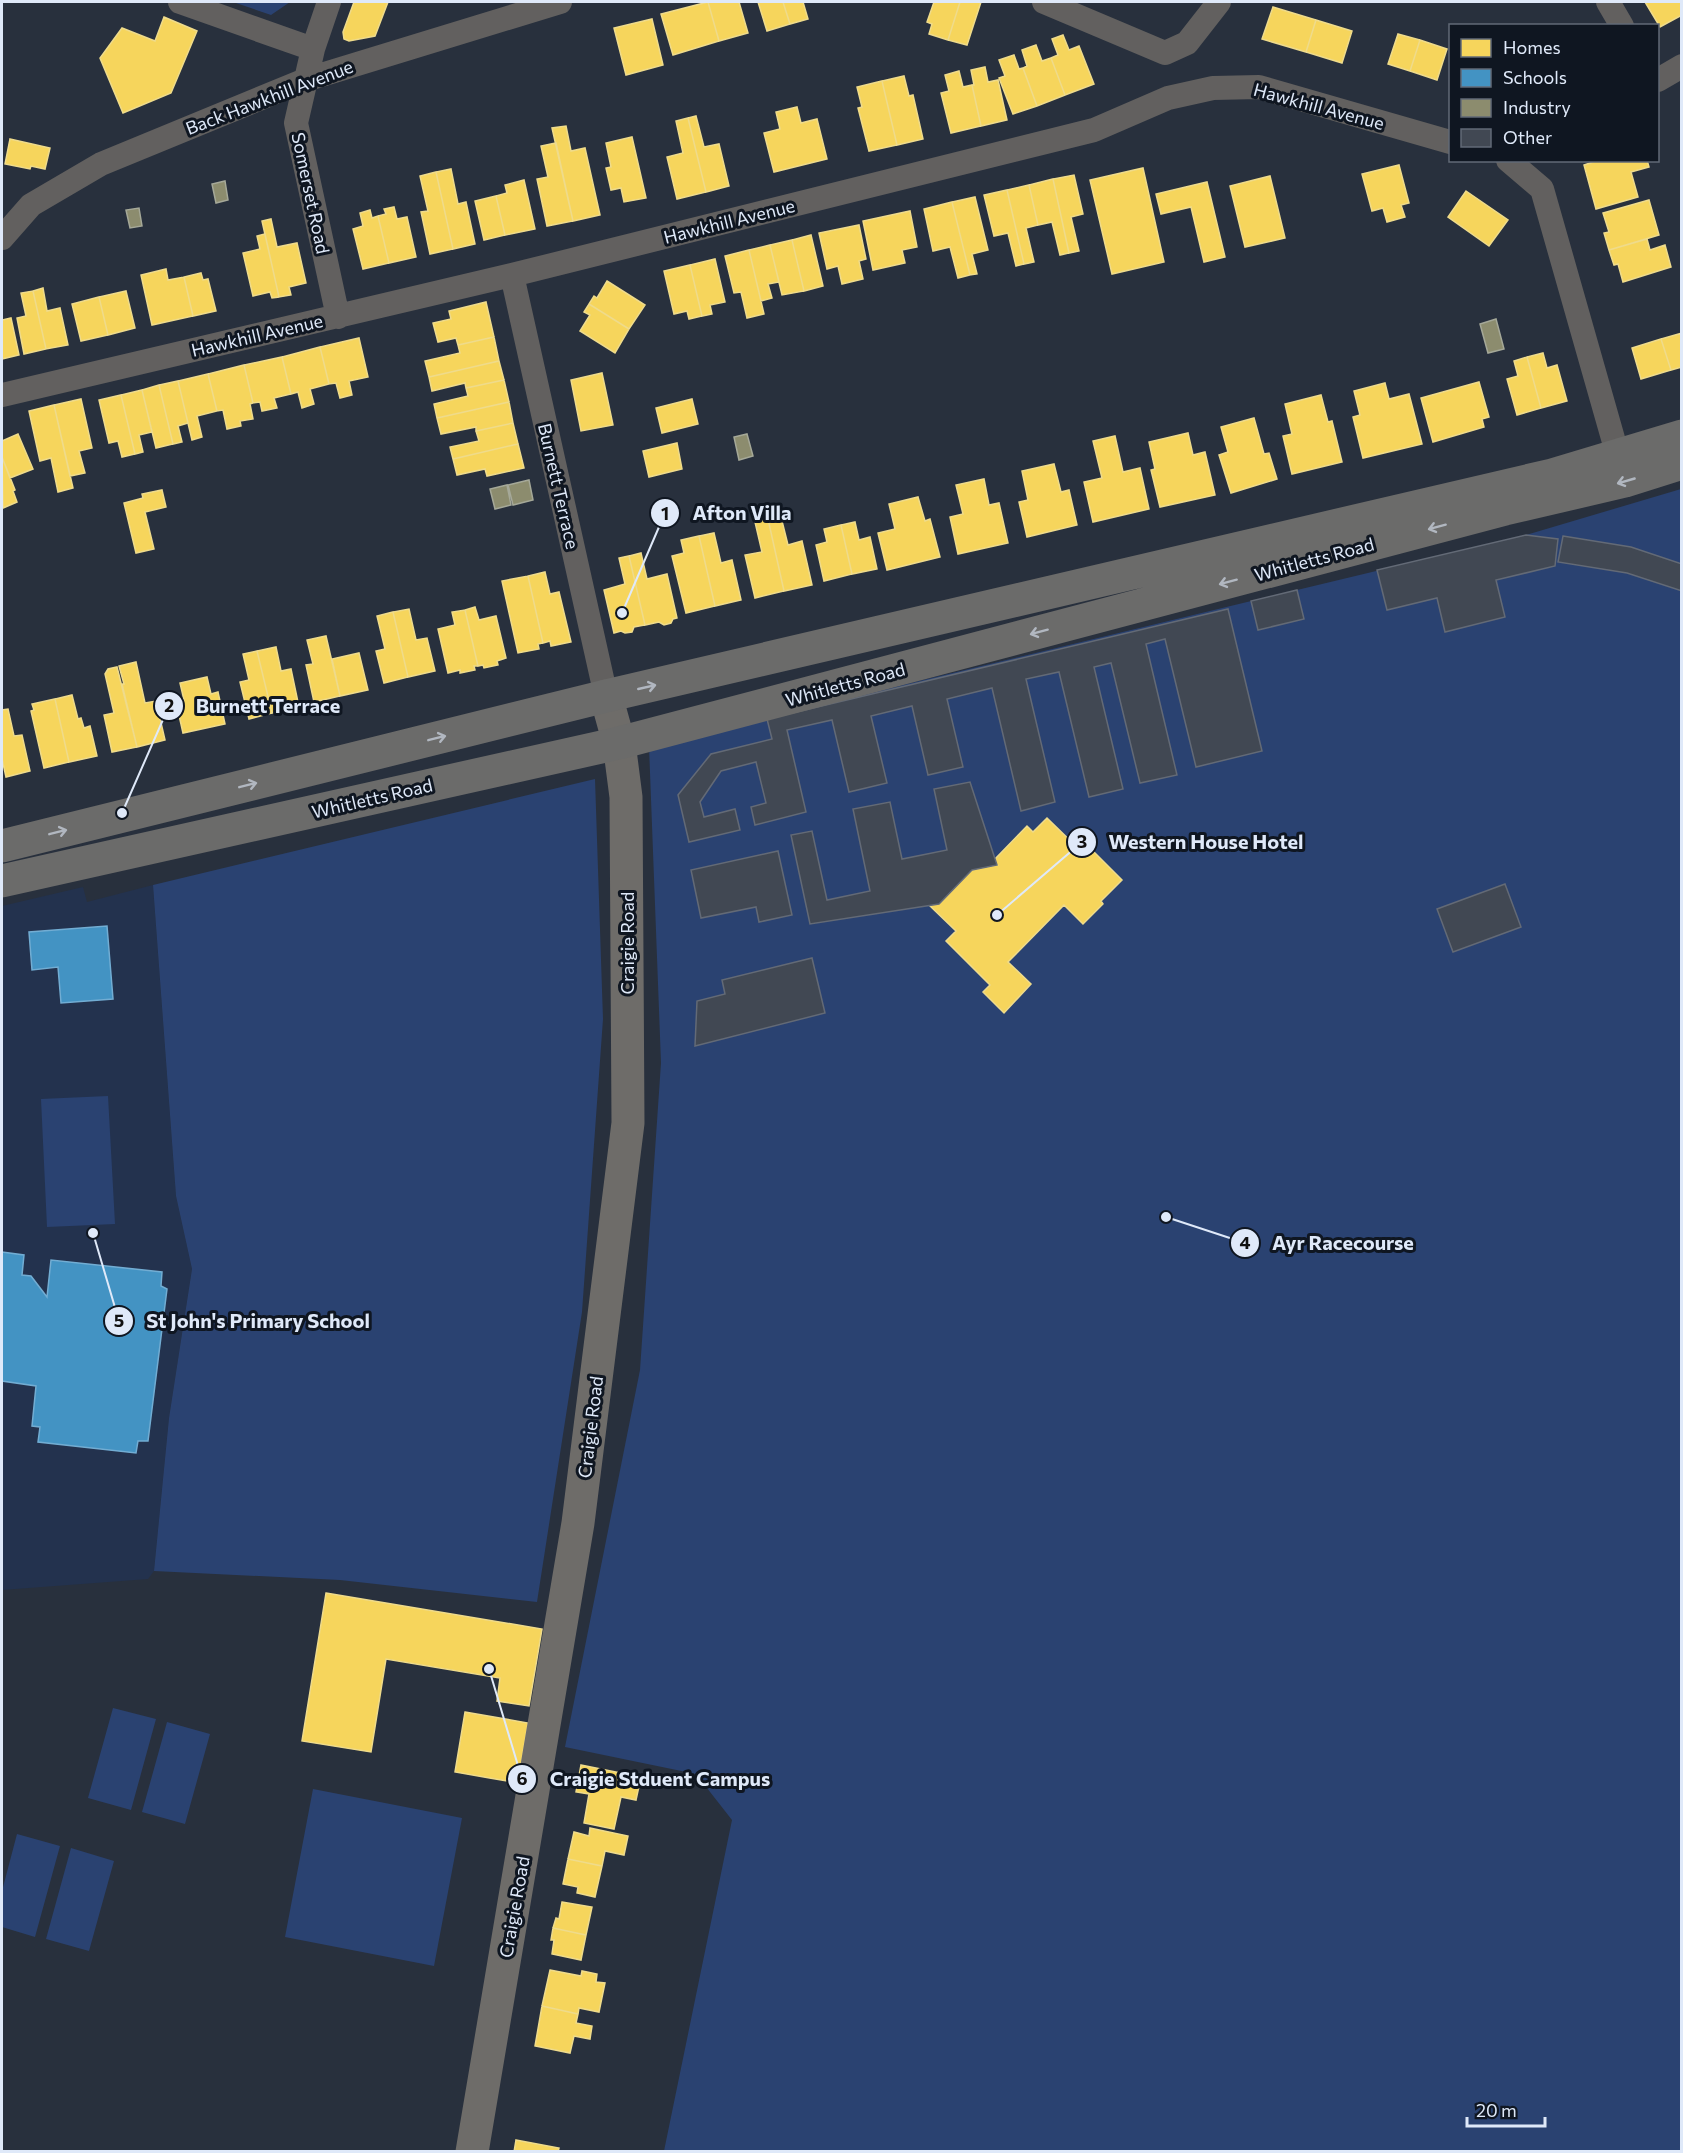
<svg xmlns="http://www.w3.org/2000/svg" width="1683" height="2153" font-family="Commissioner,sans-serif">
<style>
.built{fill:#23324e}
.green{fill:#2a4271}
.homes{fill:#f6d55c;stroke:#efdb8b;stroke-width:1.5}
.schools{fill:#4393c3;stroke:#72add3;stroke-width:1.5}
.industry{fill:#8c8c6e;stroke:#a5a898;stroke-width:1.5}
.building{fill:#414853;stroke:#636a76;stroke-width:1.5}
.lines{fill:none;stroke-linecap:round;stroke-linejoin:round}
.minor{stroke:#62605f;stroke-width:24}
.secondary{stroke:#6e6c69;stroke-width:33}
.primary{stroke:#6b6b6a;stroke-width:33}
.oneway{stroke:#b1b7c0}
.labels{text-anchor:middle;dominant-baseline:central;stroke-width:6;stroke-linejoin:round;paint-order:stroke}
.street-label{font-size:18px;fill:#dfe9f9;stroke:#0f1621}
.leader{fill:none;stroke:#dfe9f9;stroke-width:2}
.callout-dot{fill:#dfe9f9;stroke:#0f1621;stroke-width:2}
.mark-label{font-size:18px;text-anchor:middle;font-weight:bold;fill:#111}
.callout-label{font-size:20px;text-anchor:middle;font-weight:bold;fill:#dfe9f9;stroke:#0f1621;stroke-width:6;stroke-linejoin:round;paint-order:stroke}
</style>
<rect width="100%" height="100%" fill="#28303d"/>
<path class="built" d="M153,885l23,311 16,73 -23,149 -15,153 -6,8 -146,11v-684l81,-19 4,15z"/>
<path class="green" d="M233,2h57l-19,13z
M1681,489v1662h-1017l68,-331 -36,-46 -131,-27 75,-377 21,-307 -12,-317 877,-211z
M595,779l8,240 -21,293 -45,290 -197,-22 -186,-9 15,-153 23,-149 -16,-73 -23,-311z
M108,1096l7,128 -68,3 -6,-128z
M113,1708l43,11 -25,91 -43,-12z
M167,1722l43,12 -25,90 -43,-12z
M313,1789l149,29 -28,148 -149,-29z
M17,1834l43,12 -25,91 -33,-10v-36z
M71,1848l43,13 -25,90 -43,-12z"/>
<path class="homes" d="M354,2h34l-13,34 -26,5 -5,-2 -1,-7z
M708,2l11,39 -46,14 -12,-41z
M708,2h31l9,31 -29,8z
M758,2h25l7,22 -23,7z
M783,2h20l5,17 -18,5z
M934,2h26l-12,38 -19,-6 3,-10 -5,-2z
M960,2h21l-14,43 -19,-5z
M1645,2h37v13l-22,12z
M1273,7l43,13 -10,32 -44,-13z
M164,17l33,14 -26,62 -48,20 -23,-55 22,-30 33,13z
M652,19l11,46 -37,10 -12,-47z
M1316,20l36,11 -10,32 -36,-11z
M1398,34l22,6 -10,31 -22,-7z
M1063,35l6,15 10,-4 15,38 -29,11 -14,-37 7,-3 -6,-16z
M1420,40l27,9 -10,31 -27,-9z
M1036,45l6,16 9,-3 14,37 -28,11 -14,-38 4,-2 -5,-16z
M1014,55l5,14 4,-1 14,38 -24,8 -14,-36 6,-2 -6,-16z
M985,67l3,15 10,-2 9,40 -26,6 -9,-41h2l-3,-15z
M959,71l4,16 9,-2 9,41 -30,7 -10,-40 8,-2 -4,-16z
M904,76l5,20 4,-1 10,44 -26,6 -15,-64z
M882,81l15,64 -28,6 -11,-43 4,-1 -5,-20z
M797,107l4,16 16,-4 10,40 -53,13 -10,-39 16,-4 -4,-17z
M696,116l8,31 15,-3 10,42 -23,6 -18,-74z
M688,118l18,74 -29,7 -10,-42 16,-4 -7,-32z
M566,126l5,25 14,-3 15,67 -27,6 -21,-93z
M632,137l14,61 -22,4 -3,-14 -10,2 -5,-22 5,-1 -5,-24z
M10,139l40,9 -5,21 -14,-3 -1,3 -25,-5z
M556,143l17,78 -26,5 -10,-47 11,-2 -7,-31z
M1599,160h48l2,7 -18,5 7,25 -42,12 -12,-44z
M1399,165l10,38 -8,2 4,12 -18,5 -4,-14 -11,3 -10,-37z
M1143,168l21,94 -52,12 -22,-94z
M451,169l7,35 8,-2 9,42 -22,5 -17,-77z
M436,172l17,77 -23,5 -9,-42 7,-1 -8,-35z
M1074,175l9,39 -12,3 8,34 -10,2 -16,-74z
M1270,176l15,62 -40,9 -15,-61z
M1053,179l16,74 -9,2 -8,-33 -14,3 -9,-40z
M524,180l11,49 -30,6 -9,-39 11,-3 -2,-8z
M1207,182l18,75 -21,5 -13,-55 -30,7 -5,-20z
M1029,185l9,40 -12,3 8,34 -10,2 -17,-74z
M1007,190l17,74 -8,2 -8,-33 -14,3 -10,-41z
M1466,191l42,29 -19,26 -41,-29z
M496,196l9,39 -21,5 -9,-39z
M975,197l13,53 -16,4 5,20 -7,1 -18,-73z
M1649,200l10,35 -50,15 -5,-17 5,-1 -6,-19z
M952,202l18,73 -12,3 -8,-31 -17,4 -9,-42z
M394,207l3,12 10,-2 9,40 -27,6 -11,-47 8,-2 -2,-5z
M370,210l2,8 6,-2 11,47 -26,6 -10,-40 10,-3 -3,-13z
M910,211l7,36 -15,3 3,13 -32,7 -10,-49z
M271,219l6,28 20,-4 9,40 -17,4 2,8 -12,2 -17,-76z
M859,225l7,34 -7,2 4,18 -21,5 -4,-18 -11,3 -8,-36z
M265,234l14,63 -7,1 -2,-6 -17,4 -10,-43 17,-4 -3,-13z
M811,235l12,51 -19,5 -12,-51z
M1647,239l3,11 15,-5 6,22 -48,15 -5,-18 -4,1 -5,-15z
M792,240l12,51 -22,4 -12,-50z
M770,245l9,37 -11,2 4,14 -11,3 -12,-51z
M749,250l15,64 -17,4 -6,-26 -7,1 -9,-37z
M715,259l10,43 -15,3 2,9 -10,2 -12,-51z
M690,265l12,51 -13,3 -2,-8 -13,3 -10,-43z
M166,269l2,11 16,-3 9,39 -41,9 -11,-50z
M201,273l2,7 5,-1 8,32 -23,5 -9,-39z
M607,281l38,24 -16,24 -40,-25 5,-8 3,2z
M43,288l4,23 13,-3 8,37 -22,4 -13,-58z
M33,291l13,58 -22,5 -7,-36 9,-2 -5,-23z
M126,291l9,37 -27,7 -9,-38z
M99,297l9,38 -27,6 -9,-37z
M486,302l8,35 -36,8 -2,-7 -18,4 -5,-19 18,-4 -2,-8z
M589,304l40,25 -14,24 -35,-22 10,-16 -6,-3z
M11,318l8,37 -17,4v-39z
M1682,333v34l-11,3 -10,-31z
M494,337l5,24 -70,16 -4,-16 35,-8 -2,-8z
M359,338l9,39 -19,4 3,14 -12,3 -4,-15 -7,1 -9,-37z
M1661,339l10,31 -30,9 -9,-31z
M320,347l9,37 -19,5 4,15 -12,4 -4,-16 -7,2 -9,-37z
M1543,353l4,15 10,-3 10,36 -26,7 -14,-51z
M282,357l9,37 -17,4 3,10 -15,3 -2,-9 -7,1 -9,-38z
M1527,357l14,51 -24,7 -10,-36 11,-3 -4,-15z
M499,361l5,19 -38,8 -1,-5 -33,8 -3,-14z
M244,365l9,38 -3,1 3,15 -13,2 1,5 -14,3 -4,-19 -6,1 -9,-37z
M602,373l11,52 -32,6 -10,-51z
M208,374l9,37 -20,5 5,21 -10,3 -14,-59z
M504,380l5,22 -72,16 -3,-14 34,-8 -2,-8z
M178,381l10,42 -10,3 4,16 -9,2 -14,-59z
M1479,382l10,35 -7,2 2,8 -51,15 -12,-44z
M1385,383l4,16 20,-5 13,50 -59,14 -10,-41 7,-2 -6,-24z
M159,385l14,59 -17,4 -14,-58z
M142,390l10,42 -13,3 4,17 -8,2 -14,-59z
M121,395l14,59 -13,3 -4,-16 -9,2 -10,-43z
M1321,395l7,27 4,-1 10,41 -50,12 -9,-38 9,-2 -7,-30z
M81,399l11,49 -13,3 6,22 -15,3 -16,-71z
M692,399l6,25 -36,9 -6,-25z
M509,402l4,21 -37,8v-4l-35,7 -4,-16z
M54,405l19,83 -15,4 -7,-34 -11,3 -11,-50z
M1254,418l10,36 5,-1 8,26 -46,14 -12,-38 9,-3 -7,-25z
M513,423l5,21 -65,15 -3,-12 29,-6 -3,-10z
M1188,433l5,22 12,-3 10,43 -55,12 -9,-37 4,-1 -6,-27z
M18,434l15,35 -23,9 -8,-21v-16z
M1115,436l8,36 17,-4 9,41 -56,13 -9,-40 18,-4 -9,-37z
M677,443l5,26 -33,8 -6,-26z
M518,444l6,24 -37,8 -2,-7 -28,6 -4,-16z
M2,457l13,33 -2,1 4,11 -14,6z
M1054,464l7,28 8,-2 8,35 -50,12 -8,-35 9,-2 -6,-29z
M984,479l5,26 10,-2 9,40 -50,11 -8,-37 13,-3 -7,-29z
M162,490l4,17 -21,5 9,37 -18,4 -12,-50 19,-5 -1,-4z
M918,497l7,24 5,-2 10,38 -53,13 -9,-37 17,-4 -6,-25z
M781,517l7,28 14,-4 10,44 -28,6 -16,-72z
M768,519l16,72 -29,7 -10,-43 17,-3 -7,-30z
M855,522l4,18 11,-3 7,32 -25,5 -11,-49z
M841,525l11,49 -28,7 -8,-36 11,-3 -3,-13z
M714,533l7,30 11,-3 9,40 -26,6 -16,-70z
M699,536l16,70 -29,7 -14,-57 12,-3 -3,-13z
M641,553l6,26 20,-5 10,44 -4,1 -2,4 -7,2 -5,-3 -14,3 -16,-69z
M629,556l16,69 -11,2 -2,5 -7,1 -4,-2 -7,2 -10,-43 21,-6 -6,-26z
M545,572l5,22 9,-2 12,50 -20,4 -1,-5 -7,2 -15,-67z
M528,576l15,67 -5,1 1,5 -21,4 -16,-72z
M475,607l4,13 17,-4 10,42 -9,3 1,4 -14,3 -1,-3 -5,1 -13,-56z
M409,609l7,31 11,-2 8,33 -27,6 -15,-65z
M465,610l13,56h-4l1,4 -15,3v-3l-12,3 -10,-44 17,-4 -3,-13z
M393,612l15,65 -24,6 -8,-32 9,-2 -8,-33z
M326,636l14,60 -26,6 -8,-37 7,-1 -6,-24z
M276,647l5,24 10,-2 8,38 -27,6 -15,-62z
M257,651l15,62 -23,6 -9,-37 9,-2 -6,-26z
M359,653l9,37 -28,6 -8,-37z
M136,662l9,41 11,-2 9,39 -28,7 -15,-63h2l-5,-18z
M117,667l20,80 -25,5 -8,-37 10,-2 -9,-39 3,-5z
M207,677l4,17 7,-2 7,32 -42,9 -7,-31 8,-2 -4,-17z
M72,695l6,24 3,-1 3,10 6,-2 7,30 -28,6 -14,-63z
M55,699l14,63 -25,6 -13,-57 3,-1 -2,-6z
M8,709l6,27 8,-1 8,36 -24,6 -4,-18v-49z
M1047,818l36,35 6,-6 33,33 -21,21 2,3 -20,20 -19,-19 -56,57 23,22 -27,29 -21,-21 7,-7 -44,-44 10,-10 -28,-27h11l33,-34 25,-5 -5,-3 35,-36 6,6z
M326,1593l216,36 -13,77 -32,-5 3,-23 -114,-19 -15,93 -69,-11z
M465,1712l63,11 -10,60 -63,-11z
M581,1765l60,12 -5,23 -15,-3 -7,32 -30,-6 5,-29 -13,-2z
M590,1828l38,8 -4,19 -19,-4 -3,15 -34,-7 6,-27 15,4z
M568,1859l34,7 -7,31 -18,-4 1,-6 -15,-3z
M562,1902l30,5 -6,28 -33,-7 3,-10 3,1z
M553,1928l33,7 -5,25 -29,-6 2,-14h-3z
M550,1970l31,6 1,-5 15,3 -1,8 9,1 -6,29 -20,-4 -1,6 -36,-8z
M542,2006l36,8 -2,9 16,3 -2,13 -16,-3 -4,17 -35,-7z
M516,2140l43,8 -1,4h-44z"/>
<path class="schools" d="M107,926l6,73 -52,4 -3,-36 -26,3 -3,-38z
M2,1252l22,3 -2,20 9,1 16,21 4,-37 111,12 -1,14 6,3 -19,152h-10l-2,12 -98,-11 2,-15 -8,-1 4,-40 -34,-5z"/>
<path class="industry" d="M225,181l3,19 -12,3 -4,-19z
M139,208l3,18 -12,2 -4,-18z
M1496,319l8,30 -16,4 -8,-29z
M747,434l6,22 -14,4 -5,-23z
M529,480l4,20 -20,5 -5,-20z
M507,485l4,20 -16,4 -5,-20z"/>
<path class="building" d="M1526,535l32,4 -3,27 -59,14 9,37 -60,15 -8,-34 -50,12 -10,-40z
M1563,536l68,11 51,17v27l-55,-18 -69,-11z
M1297,590l7,29 -46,11 -7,-29z
M1228,609l34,142 -66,16 -31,-128 -19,5 31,131 -37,8 -29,-120 -17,4 29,122 -34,8 -30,-125 -33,7 29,123 -34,9 -29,-123 -45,11 16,68 -35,8 -16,-69 -41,10 16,67 -38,9 -17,-72 -45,10 19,82 -51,13 -4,-18 15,-4 -10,-41 -35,9 -21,31 4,15 31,-8 5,21 -51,12 -11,-47 33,-41 61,-15 -5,-20z
M970,782l27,83 -25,5 -33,34 -129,20 -19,-89 21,-4 15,69 43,-9 -17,-82 37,-7 12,57 45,-9 -13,-61z
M778,851l14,64 -33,7 -3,-15 -55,11 -10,-48z
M1505,884l16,43 -68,25 -16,-43z
M812,958l13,55 -130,33 2,-45 28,-7 -3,-14z"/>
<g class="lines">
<path class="minor" d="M180,2l133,47
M329,2l-16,47 -17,74 42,194
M1044,2l121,51 22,-10 32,-41
M1608,2l14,24
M1658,80l24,-14
M1508,160l34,29 76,267
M2,238l29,-33 70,-41 204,-84 255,-78
M512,275l94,421
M2,395l510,-120 582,-145 74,-32 45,-10 46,-1 191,55"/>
<path class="secondary" d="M472,2152l106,-629 50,-400 -2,-326 -7,-54 -13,-47"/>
<path class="primary" d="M2,846l604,-150 946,-221 130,-39
M2,881l617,-138 886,-234 120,-28 57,-18"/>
</g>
<defs><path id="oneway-shaft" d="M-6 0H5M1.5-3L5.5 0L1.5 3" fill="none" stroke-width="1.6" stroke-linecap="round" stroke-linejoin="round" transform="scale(1.5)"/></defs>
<g class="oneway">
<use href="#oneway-shaft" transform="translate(1626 481) rotate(164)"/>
<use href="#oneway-shaft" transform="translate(1437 527) rotate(165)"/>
<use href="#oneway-shaft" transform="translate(1228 582) rotate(165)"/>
<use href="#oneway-shaft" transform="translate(1039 632) rotate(165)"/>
<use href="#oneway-shaft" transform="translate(647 687) rotate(-13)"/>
<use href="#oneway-shaft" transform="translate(437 738) rotate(-14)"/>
<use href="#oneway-shaft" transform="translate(248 785) rotate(-14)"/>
<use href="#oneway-shaft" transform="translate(58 832) rotate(-14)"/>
</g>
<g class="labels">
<g class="street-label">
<text transform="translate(269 97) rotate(-21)">Back Hawkhill Avenue</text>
<text transform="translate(1319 106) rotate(15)">Hawkhill Avenue</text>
<text transform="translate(311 193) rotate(78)">Somerset Road</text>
<text transform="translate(729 221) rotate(-14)">Hawkhill Avenue</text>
<text transform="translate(257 335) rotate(-13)">Hawkhill Avenue</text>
<text transform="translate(559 486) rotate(77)">Burnett Terrace</text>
<text transform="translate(1314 559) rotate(-15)">Whitletts Road</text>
<text transform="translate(845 684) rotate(-15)">Whitletts Road</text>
<text transform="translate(372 798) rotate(-13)">Whitletts Road</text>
<text transform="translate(627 943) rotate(-90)">Craigie Road</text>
<text transform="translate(590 1427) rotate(-83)">Craigie Road</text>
<text transform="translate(514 1907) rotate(-80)">Craigie Road</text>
</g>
</g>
<path class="leader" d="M622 613L665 513M122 813L169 706M997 915L1082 842M1166 1217L1245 1243M93 1233L119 1321M489 1669L522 1779"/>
<g class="callout-dot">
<circle cx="622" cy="613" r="6"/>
<circle cx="122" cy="813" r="6"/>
<circle cx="997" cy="915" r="6"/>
<circle cx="1166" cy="1217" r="6"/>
<circle cx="93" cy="1233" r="6"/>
<circle cx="489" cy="1669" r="6"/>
<circle cx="665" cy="513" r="15"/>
<circle cx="169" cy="706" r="15"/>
<circle cx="1082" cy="842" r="15"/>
<circle cx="1245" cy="1243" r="15"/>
<circle cx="119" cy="1321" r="15"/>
<circle cx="522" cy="1779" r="15"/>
</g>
<g class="mark-label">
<text x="665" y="520">1</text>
<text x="169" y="712">2</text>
<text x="1082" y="848">3</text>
<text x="1245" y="1249">4</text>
<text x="119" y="1327">5</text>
<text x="522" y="1785">6</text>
</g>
<g class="callout-label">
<text x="742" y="520">Afton Villa</text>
<text x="268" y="713">Burnett Terrace</text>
<text x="1206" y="849">Western House Hotel</text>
<text x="1343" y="1250">Ayr Racecourse</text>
<text x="258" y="1328">St John's Primary School</text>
<text x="660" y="1786">Craigie Stduent Campus</text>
</g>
<rect width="1683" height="2153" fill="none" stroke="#dfe9f9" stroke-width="6"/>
<rect x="1449" y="24" width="210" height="138" fill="#0f1621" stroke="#626a77" stroke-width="1.5"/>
<rect x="1461" y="39" width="30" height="18" fill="#f6d55c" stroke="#626a77" stroke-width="1.5"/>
<text x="1503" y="54" font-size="18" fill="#dfe9f9">Homes</text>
<rect x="1461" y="69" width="30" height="18" fill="#4393c3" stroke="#626a77" stroke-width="1.5"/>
<text x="1503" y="84" font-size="18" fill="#dfe9f9">Schools</text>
<rect x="1461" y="99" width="30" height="18" fill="#8c8c6e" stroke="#626a77" stroke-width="1.5"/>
<text x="1503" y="114" font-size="18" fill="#dfe9f9">Industry</text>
<rect x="1461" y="129" width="30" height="18" fill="#414853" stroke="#626a77" stroke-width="1.5"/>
<text x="1503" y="144" font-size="18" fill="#dfe9f9">Other</text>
<path d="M1467 2117v9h78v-9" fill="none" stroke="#dfe9f9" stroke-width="3"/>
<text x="1476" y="2117" font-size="18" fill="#dfe9f9" stroke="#0f1621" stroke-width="4.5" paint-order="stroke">20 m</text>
</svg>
